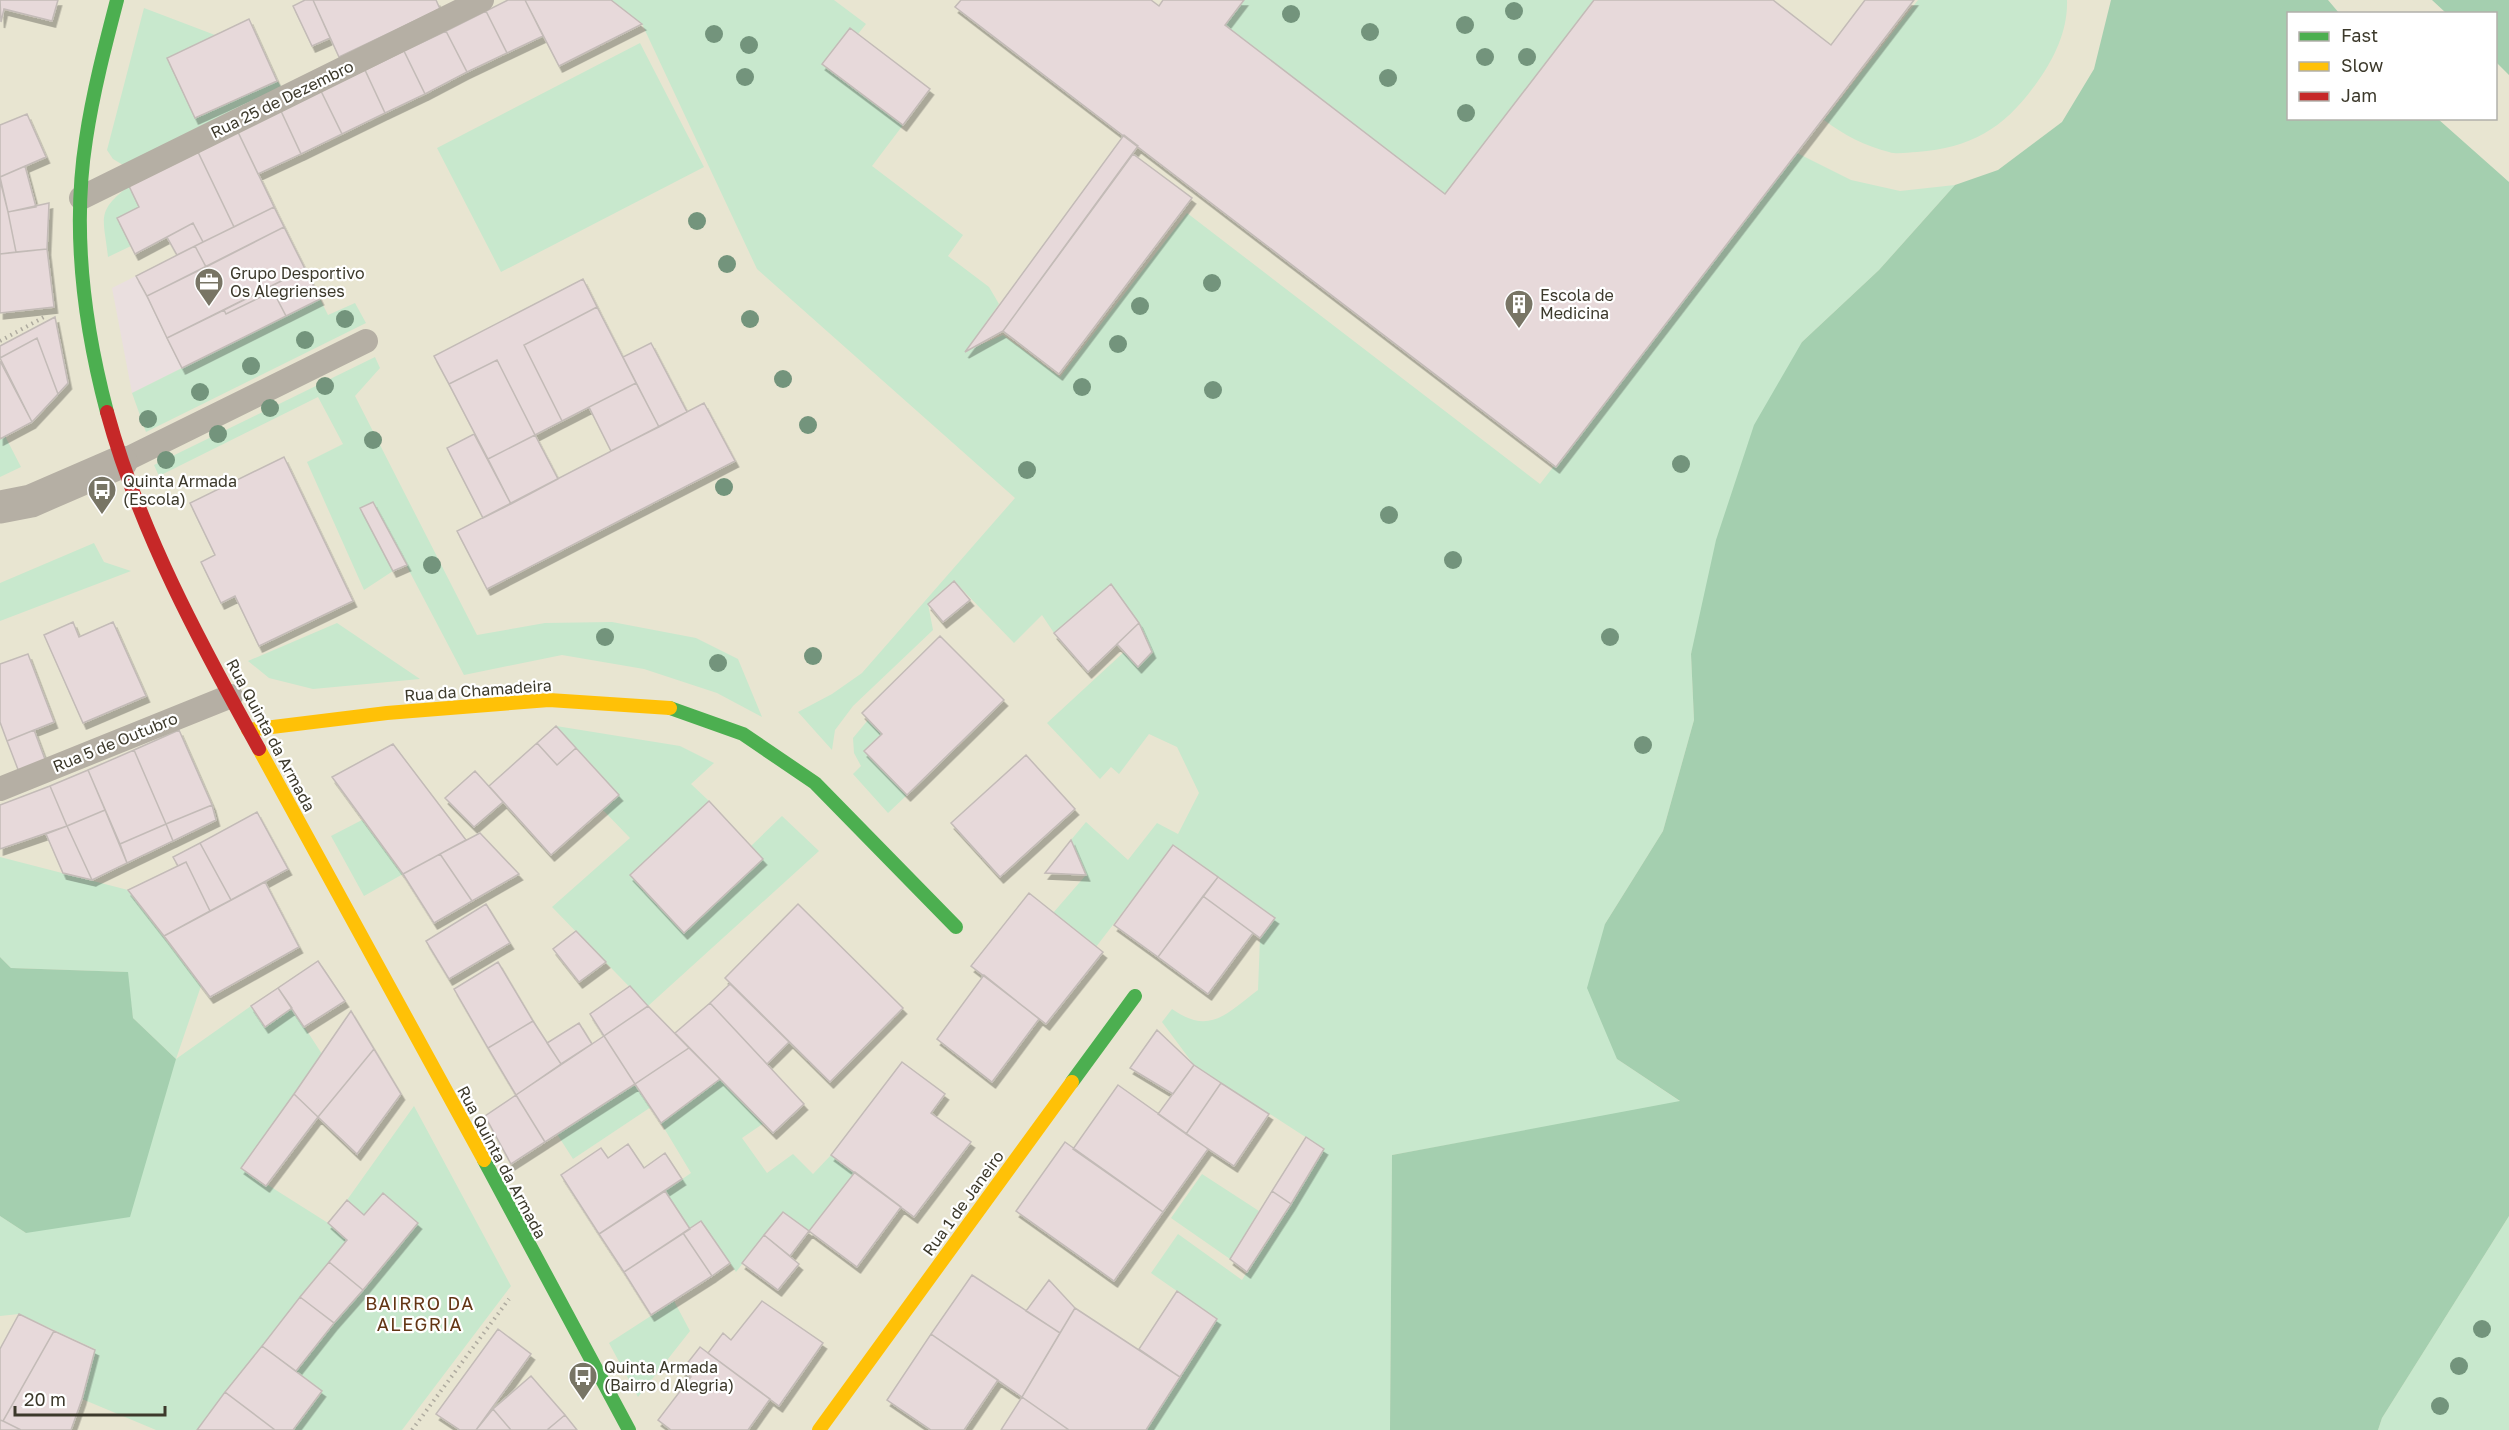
<svg xmlns="http://www.w3.org/2000/svg" width="2509" height="1430" font-family="'Golos Text',sans-serif">
<style>
.commercial{fill:#eadfdf}
.green{fill:#c8e8cd}
.forest{fill:#a4cfaf}
.building{fill:#e7d9da;stroke:#c3bbb7;stroke-width:1.5;filter:url(#shadow)}
.lines{fill:none;stroke-linecap:round;stroke-linejoin:round}
.path{stroke:#aeaa9f;stroke-width:4;stroke-dasharray:1.5 4.5;stroke-linecap:butt}
.lane{stroke:#b5afa4;stroke-width:24}
.street{stroke:#b5afa4;stroke-width:33}
.fast{stroke:#4caf50;stroke-width:14}
.slow{stroke:#ffc107;stroke-width:14}
.jam{stroke:#c62828;stroke-width:14}
.tree{fill:#73947c}
.labels{text-anchor:middle;dominant-baseline:central;stroke-width:4.5;stroke-linejoin:round;paint-order:stroke}
.street-label{font-size:16px;fill:#3c392b;stroke:#fff}
.poi-label{font-size:16px;fill:#3c392b;stroke:#fff;text-anchor:start}
.neighbourhood-label{font-size:18px;letter-spacing:1.5px;fill:#633514;stroke:#fff}
</style>
<defs>
<filter id="shadow"><feDropShadow dx="3.5" dy="6" stdDeviation="0" flood-color="#0004"/></filter>
</defs>
<rect width="100%" height="100%" fill="#e8e5d1"/>
<path class="commercial" d="M274,207l46,92 -188,94 -20,-105z"/>
<path class="green" d="M611,0h223l32,24 -8,10 -8,-6 -27,36 80,61 -31,41 91,69 -15,21 41,31 10,17 -33,47 37,-16 57,42 127,-164 353,271 257,-331 54,27 49,11 55,-6 -76,85 -77,72 -111,312 3,66 -31,111 -58,93 12,135 64,43 -289,53 -2,275h-244l71,-111 -66,-46 27,-39 64,46 82,-131 -130,-84 -32,-43 10,-13c38,27 55,4 86,-19l2,-52 15,-20 -101,-73 -78,102 -43,-34 33,-38 -15,-35 15,-18 42,38 29,-37 21,11 21,-41 -22,-46 -28,-13 -30,40 -8,-7 -11,12 -53,-56 77,-71 14,15 -27,-83 -57,49 -12,-18 -28,28 -59,-61 -27,22 5,26 -80,76 -18,24 -3,20 -34,-38 34,-18 30,-21 153,-175 -258,-229 -115,-245z
M1244,0h350l-149,194 -220,-169z
M1918,0h149c1,29 -12,57 -29,81 -32,46 -65,67 -121,71 -9,0 -19,3 -28,0 -24,-6 -45,-17 -65,-32z
M144,8l71,27 -48,23 28,60 82,-37 4,5 -158,79 -10,-6 -6,-9z
M640,43l64,124 -203,105 -64,-124z
M129,186l10,21 -22,11 14,28 -23,11c-4,-39 -13,-45 21,-71z
M320,299l8,16 27,-12 11,20 -220,109 -14,-39z
M375,357l5,11 -25,28 122,239 68,-12 67,-1 84,16 42,21 24,58 -45,-24 -73,-24 -82,-14 -98,20 -91,-173 -12,6 32,63 -29,19 -57,-128 36,-18 -25,-47 -159,79 -5,-11z
M5,436l16,31 -21,10v-38z
M94,543l10,19 27,9 -131,50v-38z
M337,623l83,56 -107,10 -44,-11 -21,-17z
M868,720l14,14 -18,17 43,44 -19,18 -35,-39 8,-8 -7,-13 -1,-15z
M556,726l124,20 34,17 -23,21 18,17 -79,74 54,58 78,-74 -11,-13 31,-30 37,35 -171,155 -96,-99 78,-69 -28,-29 16,-15z
M362,820l41,54 -39,22 -33,-60z
M0,857l128,33 73,96 -25,73 75,-53 14,21 27,-19 30,46 -81,114 87,55 19,17 -150,190h-41l-74,-31 13,-50 -76,-35 -19,2v-100l26,17 150,-174 -43,-41 -6,-46 -116,-4 -11,-11z
M720,1079l44,44 -22,15 25,35 26,-19 20,20 18,-19 24,17 -46,59 -26,-19 -47,60 -35,-51 -11,8 -25,-38 26,-18 -30,-50z
M635,1084l16,23 -78,52 -16,-25z
M414,1106l97,180 -109,144h-109l29,-38 -26,-21 38,-48 49,-129 -19,21 -17,-15z
M1202,1174l57,37 -29,48 -59,-41z
M2509,1216v214h-131l4,-12z
M674,1301l16,30 -52,66 -29,-54z"/>
<path class="forest" d="M2111,0h217l11,13 -51,1v104l150,1 71,63v1034l-127,202 -4,12h-988l2,-275 288,-54 -63,-42 -30,-71 18,-64 58,-93 31,-111 -3,-66 25,-114 38,-115 48,-83 77,-72 76,-85 43,-15 64,-48 32,-53z
M2432,0h77v75l-13,-13v-48l-50,-1z
M0,957l11,11 117,4 5,46 43,41 -46,158 -104,16 -26,-17z"/>
<path class="building" d="M0,0h58l-6,21 -48,-12 -3,13z
M305,0h8l17,38 -18,8 -19,-40z
M313,0h123l4,9 -101,48z
M508,0h17l18,36 -36,17 -21,-42z
M525,0h86l31,24 -83,42z
M961,0h190l8,6 4,-6h81l-19,25 220,169 149,-194h179l58,45 34,-45h49l-358,467 -601,-460z
M486,11l21,42 -40,19 -21,-41z
M249,19l28,62 -82,37 -28,-60z
M850,28l80,61 -27,36 -81,-61z
M446,31l21,41 -42,22 -21,-43z
M404,51l21,43 -40,19 -20,-43z
M365,70l20,43 -43,21 -21,-43z
M321,91l21,43 -41,20 -20,-43z
M281,111l20,43 -43,20 -20,-42z
M27,114l19,43 -46,20v-52z
M238,132l36,75 -40,20 -36,-75z
M1124,135l14,11 -135,185 -38,21z
M198,152l36,75 -31,15 -10,-19 -58,31 -18,-36 22,-11 -10,-21z
M1133,154l59,44 -133,176 -56,-43z
M25,166l11,41 -28,5 -8,-35z
M0,180l8,32 8,40 -16,2z
M49,203l-2,46 -31,3 -8,-40z
M274,207l10,20 -78,40 -11,-21z
M193,223l10,19 -26,13 -10,-18z
M284,227l21,42 -138,69 -20,-42z
M195,246l11,21 -59,29 -11,-20z
M47,249l7,58 -54,6v-59z
M305,269l15,30 -34,17 -13,-25 -47,23 -2,-4z
M583,279l14,28 -73,38 38,76 -27,14 -38,-75 -48,24 -15,-28z
M273,291l13,25 -104,52 -15,-30 57,-28 2,4z
M597,307l39,76 -74,38 -38,-76z
M55,317l13,66 -10,11 -21,-56 -37,20v-12z
M37,338l21,56 -26,28 -32,-64z
M651,343l36,69 -28,15 -36,-70z
M497,360l38,75 -47,24 -39,-75z
M0,361l32,61 -32,17z
M636,383l23,44 -48,24 -22,-44z
M704,403l31,58 -248,128 -30,-58z
M474,434l37,70 -28,14 -36,-70z
M535,435l23,44 -47,25 -23,-45z
M284,457l69,144 -94,45 -24,-50 -14,7 -20,-41 14,-7 -25,-52z
M373,502l34,63 -14,6 -33,-63z
M954,581l16,19 -27,22 -15,-18z
M1111,584l28,39 -51,49 -34,-39z
M73,622l6,15 34,-15 33,74 -63,27 -39,-88z
M1139,623l13,29 -14,15 -21,-23z
M940,636l64,64 -97,95 -43,-44 18,-17 -20,-21z
M28,654l26,68 -47,19 -7,-19v-58z
M556,726l20,22 -19,17 -20,-22z
M34,730l12,32 -27,10 -12,-31z
M179,730l33,75 -46,19 -32,-74z
M537,743l20,22 19,-17 43,47 -68,60 -62,-69z
M393,744l73,96 -63,34 -71,-97z
M134,750l32,74 -46,20 -32,-74z
M1026,755l49,54 -75,68 -49,-54z
M88,770l17,40 -38,16 -17,-40z
M475,771l28,31 -29,25 -29,-29z
M50,786l17,40 -67,23v-44z
M709,801l54,58 -79,74 -54,-58z
M212,805l4,15 -43,21 -7,-17z
M105,810l22,53 -35,17 -25,-54z
M257,812l31,57 -57,31 -31,-57z
M166,824l7,17 -46,22 -7,-19z
M67,826l25,54 -29,-7 -17,-39z
M480,833l39,41 -47,27 -32,-47z
M1071,840l15,35 -41,-2z
M200,843l31,57 -21,11 -24,-49 -8,4 -5,-9z
M1173,845l45,32 -60,80 -44,-32z
M440,854l32,47 -38,22 -31,-49z
M186,862l24,49 -46,25 -36,-46z
M1218,877l57,41 -15,20 -57,-42z
M265,882l34,65 -89,50 -46,-61z
M1029,893l74,59 -57,72 -75,-58z
M1203,896l50,37 -45,61 -50,-37z
M486,904l24,39 -61,36 -23,-38z
M798,904l105,104 -73,74 -105,-104z
M576,931l30,31 -27,20 -26,-33z
M318,961l27,40 -41,26 -26,-39z
M498,962l35,59 -45,27 -34,-59z
M984,975l55,44 -47,63 -55,-43z
M730,984l59,58 -22,22 -57,-61z
M630,986l18,20 -44,30 -14,-22z
M278,988l14,20 -27,19 -14,-21z
M710,1003l94,101 -31,29 -98,-100z
M648,1006l41,42 -54,36 -31,-48z
M351,1011l23,38 -56,68 -24,-23z
M533,1021l28,43 -45,31 -28,-47z
M579,1023l13,21 -31,20 -14,-21z
M1157,1030l37,35 -21,29 -43,-26z
M604,1036l31,48 -90,58 -29,-47z
M689,1048l31,31 -59,44 -26,-39z
M374,1049l27,45 -44,60 -39,-37z
M902,1062l43,32 -14,19 40,29 -57,75 -83,-62z
M1194,1065l27,18 -35,51 -28,-20z
M1221,1083l48,31 -35,52 -48,-32z
M1118,1085l90,64 -45,63 -90,-63z
M294,1094l24,23 -52,69 -25,-18z
M516,1095l29,47 -34,22 -26,-48z
M1306,1137l18,12 -33,55 -19,-13z
M1065,1142l98,70 -49,69 -98,-70z
M628,1144l16,24 21,-15 17,26 -83,55 -38,-59 40,-27 7,10z
M855,1172l46,35 -44,60 -48,-36z
M665,1191l25,38 -66,43 -25,-38z
M1272,1191l19,13 -44,68 -17,-13z
M383,1193l35,30 -55,67 -34,-28 18,-22 -19,-17 19,-23 17,15z
M783,1212l26,19 -19,25 -26,-21z
M701,1221l29,42 -18,13 -29,-43z
M683,1233l29,43 -61,39 -27,-43z
M764,1235l35,29 -21,26 -36,-27z
M329,1262l34,28 -29,33 -34,-26z
M972,1275l88,58 -38,64 -91,-63z
M1049,1280l26,28 -15,25 -34,-22z
M1177,1291l40,28 -37,58 -41,-28z
M300,1297l34,26 -38,48 -34,-25z
M762,1301l61,42 -44,63 -71,-53 15,-20 8,7z
M1075,1308l105,69 -34,53h-77l-47,-33z
M19,1314l35,17 -51,90 -3,-1v-71z
M498,1329l33,25 -55,76h-16l-24,-16z
M54,1331l41,19 -13,49 -11,31h-50l-18,-9z
M931,1334l67,46 -34,50h-33l-44,-30z
M262,1346l60,45 -29,39h-18l-50,-38z
M700,1347l70,52 -22,31h-77l-13,-10 33,-43 -9,-7z
M531,1376l34,39 -18,15h-36l-18,-21z
M225,1392l50,38h-78z
M1022,1397l47,33h-68z
M493,1409l18,21h-35z
M565,1415l12,15h-30z
M0,1420l3,1 18,9h-21z"/>
<g class="lines">
<path class="path" d="M0,341l44,-24
M412,1430l97,-131"/>
<path class="lane" d="M81,198l401,-198
M121,462l245,-121
M0,789l231,-93"/>
<path class="street" d="M0,507l31,-6 90,-39"/>
<path class="fast" d="M107,412c-23,-87 -35,-184 -21,-273 7,-47 19,-93 31,-139
M670,708l73,26 72,49 141,144
M1072,1082l63,-86
M484,1160l145,270"/>
<path class="slow" d="M248,730l139,-17 162,-13 121,8
M259,749l225,411
M819,1430l253,-348"/>
<path class="jam" d="M107,412c32,118 93,231 152,337"/>
</g>
<g class="tree">
<circle cx="1514" cy="11" r="9"/>
<circle cx="1291" cy="14" r="9"/>
<circle cx="1465" cy="25" r="9"/>
<circle cx="1370" cy="32" r="9"/>
<circle cx="714" cy="34" r="9"/>
<circle cx="749" cy="45" r="9"/>
<circle cx="1485" cy="57" r="9"/>
<circle cx="1527" cy="57" r="9"/>
<circle cx="745" cy="77" r="9"/>
<circle cx="1388" cy="78" r="9"/>
<circle cx="1466" cy="113" r="9"/>
<circle cx="697" cy="221" r="9"/>
<circle cx="727" cy="264" r="9"/>
<circle cx="1212" cy="283" r="9"/>
<circle cx="1140" cy="306" r="9"/>
<circle cx="345" cy="319" r="9"/>
<circle cx="750" cy="319" r="9"/>
<circle cx="305" cy="340" r="9"/>
<circle cx="1118" cy="344" r="9"/>
<circle cx="251" cy="366" r="9"/>
<circle cx="783" cy="379" r="9"/>
<circle cx="325" cy="386" r="9"/>
<circle cx="1082" cy="387" r="9"/>
<circle cx="1213" cy="390" r="9"/>
<circle cx="200" cy="392" r="9"/>
<circle cx="270" cy="408" r="9"/>
<circle cx="148" cy="419" r="9"/>
<circle cx="808" cy="425" r="9"/>
<circle cx="218" cy="434" r="9"/>
<circle cx="373" cy="440" r="9"/>
<circle cx="166" cy="460" r="9"/>
<circle cx="1681" cy="464" r="9"/>
<circle cx="1027" cy="470" r="9"/>
<circle cx="724" cy="487" r="9"/>
<circle cx="1389" cy="515" r="9"/>
<circle cx="1453" cy="560" r="9"/>
<circle cx="432" cy="565" r="9"/>
<circle cx="605" cy="637" r="9"/>
<circle cx="1610" cy="637" r="9"/>
<circle cx="813" cy="656" r="9"/>
<circle cx="718" cy="663" r="9"/>
<circle cx="1643" cy="745" r="9"/>
<circle cx="2482" cy="1329" r="9"/>
<circle cx="2459" cy="1366" r="9"/>
<circle cx="2440" cy="1406" r="9"/>
</g>
<defs>
<g id="office-pin" transform="scale(1.5)"><path d="M0 17L-7.5 6A9.5 9.5 0 1 1 7.5 6Z" fill="#787565" stroke="#fff"/><path d="M-6-3h4V-5.5h4V-3h4V5H-6ZM-1-4.5V-3h2v-1.5ZM-6 0V1H6V0Z" fill="#fff"/></g>
<g id="building-pin" transform="scale(1.5)"><path d="M0 17L-7.5 6A9.5 9.5 0 1 1 7.5 6Z" fill="#787565" stroke="#fff"/><path d="M-4-6H4V6H1V3H-1V6H-4ZM-2.5-4.3h1.7v1.8h-1.7ZM.8-4.3h1.7v1.8H.8ZM-2.5-1h1.7V.8h-1.7ZM.8-1h1.7V.8H.8Z" fill="#fff"/></g>
<g id="bus-pin" transform="scale(1.5)"><path d="M0 17L-7.5 6A9.5 9.5 0 1 1 7.5 6Z" fill="#787565" stroke="#fff"/><path d="M-5-6H5V4H4V6H2V4H-2V6H-4V4H-5ZM-3.5-4V0h7V-4ZM-3.5 1.2v1.5H-2V1.2ZM2 1.2v1.5H3.5V1.2Z" fill="#fff"/></g>
</defs>
<g fill-rule="evenodd">
<use href="#office-pin" x="209" y="282"/>
<use href="#building-pin" x="1519" y="304"/>
<use href="#bus-pin" x="102" y="490"/>
<use href="#bus-pin" x="583" y="1376"/>
</g>
<g class="labels">
<g class="street-label">
<text transform="translate(282 99) rotate(-26)">Rua 25 de Dezembro</text>
<text transform="translate(478 690) rotate(-4)">Rua da Chamadeira</text>
<text transform="translate(271 735) rotate(62)">Rua Quinta da Armada</text>
<text transform="translate(115 742) rotate(-22)">Rua 5 de Outubro</text>
<text transform="translate(502 1162) rotate(62)">Rua Quinta da Armada</text>
<text transform="translate(963 1203) rotate(-54)">Rua 1 de Janeiro</text>
</g>
<g class="poi-label">
<text x="230" y="273">Grupo Desportivo<tspan x="230" dy="18">Os Alegrienses</tspan></text>
<text x="1540" y="295">Escola de<tspan x="1540" dy="18">Medicina</tspan></text>
<text x="123" y="481">Quinta Armada<tspan x="123" dy="18">(Escola)</tspan></text>
<text x="604" y="1367">Quinta Armada<tspan x="604" dy="18">(Bairro d Alegria)</tspan></text>
</g>
<g class="neighbourhood-label">
<text x="420" y="1303">BAIRRO DA<tspan x="420" dy="21">ALEGRIA</tspan></text>
</g>
</g>
<rect x="2287" y="12" width="210" height="108" fill="#ffffff" stroke="#b1b0aa" stroke-width="1.5"/>
<rect x="2299" y="32" width="30" height="9" fill="#4caf50" stroke="#b1b0aa" stroke-width="1.5"/>
<text x="2341" y="42" font-size="18" fill="#3c392b">Fast</text>
<rect x="2299" y="62" width="30" height="9" fill="#ffc107" stroke="#b1b0aa" stroke-width="1.5"/>
<text x="2341" y="72" font-size="18" fill="#3c392b">Slow</text>
<rect x="2299" y="92" width="30" height="9" fill="#c62828" stroke="#b1b0aa" stroke-width="1.5"/>
<text x="2341" y="102" font-size="18" fill="#3c392b">Jam</text>
<path d="M15 1406v9h150v-9" fill="none" stroke="#3c392b" stroke-width="3"/>
<text x="24" y="1406" font-size="18" fill="#3c392b" stroke="#ffffff" stroke-width="4.5" paint-order="stroke">20 m</text>
</svg>
